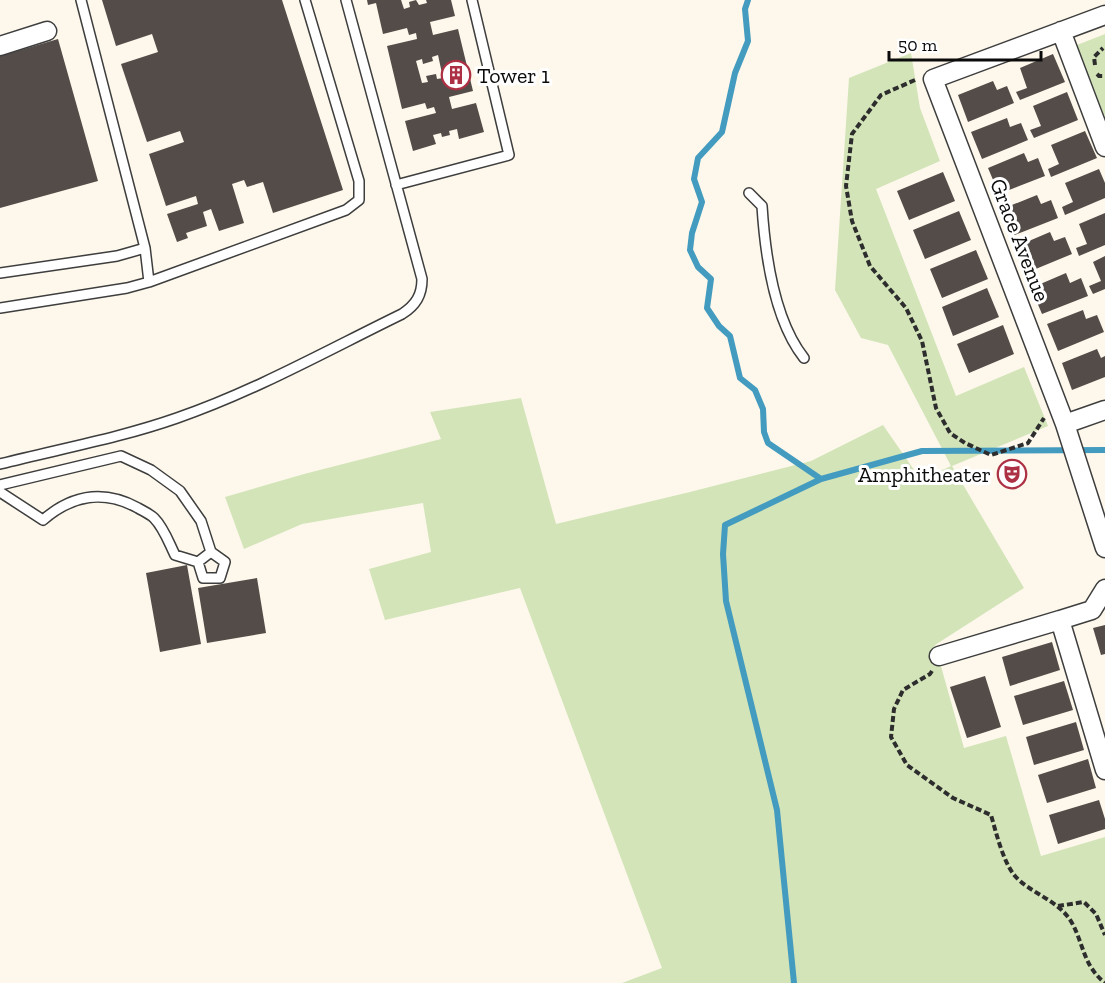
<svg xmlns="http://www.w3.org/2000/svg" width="1105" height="983" font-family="'Zilla Slab',serif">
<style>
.green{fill:#d3e4b9}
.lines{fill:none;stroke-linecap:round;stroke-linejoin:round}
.stream{stroke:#439bbf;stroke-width:6}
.building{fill:#534c49;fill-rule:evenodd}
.lane-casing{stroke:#3e3e3e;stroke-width:12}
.street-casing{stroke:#3e3e3e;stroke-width:21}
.path{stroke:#2d2d2d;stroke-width:4;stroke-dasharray:6 3;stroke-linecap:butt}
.lane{stroke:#fff;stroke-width:9}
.street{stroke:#fff;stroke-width:18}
.labels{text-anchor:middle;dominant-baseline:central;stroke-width:6;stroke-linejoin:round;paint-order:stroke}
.poi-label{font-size:22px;fill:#0b0b0b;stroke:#fff;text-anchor:start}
.street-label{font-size:22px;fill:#0b0b0b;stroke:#fff}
</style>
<rect width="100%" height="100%" fill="#fdf8eb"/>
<path class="green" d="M1105,34v86l-28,-75z
M911,53l9,55 20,53 -64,28 80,207 68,-29 24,59 -96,40 72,122 -89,57 29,103 42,-12 35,120 64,-19v146h-483l40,-15 -142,-380 -135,32 -16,-51 62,-17 -8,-49 -121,21 -58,25 -19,-52 79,-23 137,-35 -11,-27 91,-14 35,126 134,-32 121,-31 72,-36 38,55 30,-14 -63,-121 -27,-7 -26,-48 14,-212z"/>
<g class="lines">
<path class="stream" d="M748,0l-3,9 3,32 -13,32 -13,59 -24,26 -4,21 8,23 -10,31 -2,17 8,17 13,12 -4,29 12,18 11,10 10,42 15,12 8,19 1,23 4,11 53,36 101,-28 183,-1
M794,983l-17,-173 -51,-209 -3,-47 2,-29 96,-46"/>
</g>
<path class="building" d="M102,0h180l61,190 -70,23 -10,-31 -16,5 -3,-7 -12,4 12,39 -25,8 -8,-22 -8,3 4,14 -21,7 2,5 -11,4 -10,-28 31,-10 -2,-8 -30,10 -17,-52 35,-12 -4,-11 -33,11 -26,-78 37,-12 -6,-18 -36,12z
M367,0h34l3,9 6,-2 -1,-5 7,-2 3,5 8,-2 -1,-3h25l4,16 -25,6 3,13 25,-6 15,62 -24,6 3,12 24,-6 8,29 -25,7 -2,-10 -8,2 1,4 -8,2 -1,-4 -8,2 3,9 -23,7 -8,-30 31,-8 -2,-6 -7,2 -2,-6 -23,6 -15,-63 30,-7 -1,-6 -7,2 -2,-7 -24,6 -7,-31 -8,2zM438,55l5,23 -6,1 -1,-5 -10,2 2,6 -6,1 -6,-22 6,-2 1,5 10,-3 -1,-4z
M58,39l40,142 -98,27v-152z
M1053,54l12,28 -45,18 -4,-8 11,-4 -7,-20z
M993,81l4,9 10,-4 7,17 -46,19 -10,-27z
M1067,92l11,28 -44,18 -4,-8 11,-4 -8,-20z
M1007,118l3,9 11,-4 7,17 -46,19 -11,-27z
M1085,131l12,27 -46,19 -3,-8 11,-5 -8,-19z
M1024,153l4,9 10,-4 7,18 -46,18 -11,-26z
M1099,169l6,14v15l-40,17 -3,-8 11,-5 -8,-19z
M943,172l12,29 -46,19 -12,-29z
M1037,195l4,9 10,-4 7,18 -46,18 -10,-27z
M959,211l12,29 -46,19 -12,-29z
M1105,213v32l-26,11 -3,-8 11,-4 -8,-20z
M1050,232l4,9 11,-4 7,17 -46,19 -11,-26z
M976,250l12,29 -46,19 -12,-29z
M1105,256v33l-12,5 -4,-8 12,-5 -8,-19z
M1066,273l4,10 11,-5 7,18 -46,18 -11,-26z
M987,288l12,29 -46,19 -11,-29z
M1083,310l3,9 11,-4 7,17 -46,19 -11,-27z
M1003,325l11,29 -45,19 -12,-29z
M1097,349l4,9 4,-2v21l-33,13 -10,-27z
M187,565l14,79 -41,8 -14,-79z
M257,578l9,55 -59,10 -9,-55z
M1105,625v29l-4,1 -8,-27z
M1052,642l8,28 -50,16 -8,-29z
M985,676l16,51 -34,11 -17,-51z
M1064,681l9,29 -50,15 -9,-29z
M1076,722l8,28 -50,15 -8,-28z
M1088,759l8,29 -49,15 -9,-28z
M1099,800l6,19v10l-47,15 -9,-29z"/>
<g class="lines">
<g class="lane-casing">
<path id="lane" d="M81,0l64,248 4,34
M396,185l113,-30 -37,-155
M749,193l13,13c3,47 12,114 42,152
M0,273l117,-17 28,-8
M0,308l127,-20 22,-6 197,-72 13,-10v-19l-54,-181
M0,464c59,-15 120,-26 177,-46 78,-27 151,-68 225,-104 14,-9 20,-19 20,-35l-76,-279
M0,485l121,-29 30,14 29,21 21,30 10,31 14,10 -5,16h-17l-5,-16 13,-10
M0,492l43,28c29,-25 60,-31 95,-12 5,3 12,6 16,10 10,10 15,25 21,37l23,7"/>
</g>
<g class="street-casing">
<path id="street" d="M1105,15l-172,64 132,345 40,124
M1061,31l44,116
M0,46l47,-15
M1065,424l40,-14
M1105,589l-13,21 -32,10 45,150
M939,656l121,-36"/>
</g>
<path class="path" d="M1095,65l-1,-8 9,-9
M1097,74l2,2h6
M915,80l-34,15 -29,39 -6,52 6,35 18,45 36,42 16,33 14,67 14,25 15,10 26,12 37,-12 16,-25
M932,671l-2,3 -27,16 -9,19 -3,28 16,28 46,33 38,17c5,17 12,47 24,61 16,18 44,24 57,47 12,22 11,42 33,60
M1058,906l26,-4 12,12 9,21"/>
<use href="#lane" class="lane"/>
<use href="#street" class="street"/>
</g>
<defs>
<g id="building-ring" transform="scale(1.5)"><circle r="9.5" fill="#fff" stroke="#ad3144" stroke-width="1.5"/><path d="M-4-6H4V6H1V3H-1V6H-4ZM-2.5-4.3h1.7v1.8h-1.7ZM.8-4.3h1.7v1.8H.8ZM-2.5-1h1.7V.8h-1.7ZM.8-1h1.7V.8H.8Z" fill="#ad3144"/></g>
<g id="theatre-ring" transform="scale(1.5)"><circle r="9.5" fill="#fff" stroke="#ad3144" stroke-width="1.5"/><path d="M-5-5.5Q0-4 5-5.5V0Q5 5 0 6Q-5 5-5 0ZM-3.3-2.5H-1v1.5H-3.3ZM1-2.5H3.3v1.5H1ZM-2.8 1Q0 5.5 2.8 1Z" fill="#ad3144"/></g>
</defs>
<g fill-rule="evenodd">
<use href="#building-ring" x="456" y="75"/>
<use href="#theatre-ring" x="1012" y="474"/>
</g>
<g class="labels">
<g class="poi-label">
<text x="477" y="75">Tower 1</text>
<text x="991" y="474" text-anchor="end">Amphitheater</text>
</g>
<g class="street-label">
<text transform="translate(1020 240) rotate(69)">Grace Avenue</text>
</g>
</g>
<path d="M889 51v9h152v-9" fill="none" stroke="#0b0b0b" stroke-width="3"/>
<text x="898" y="51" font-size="18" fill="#0b0b0b" stroke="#ffffff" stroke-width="4.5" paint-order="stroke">50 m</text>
</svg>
